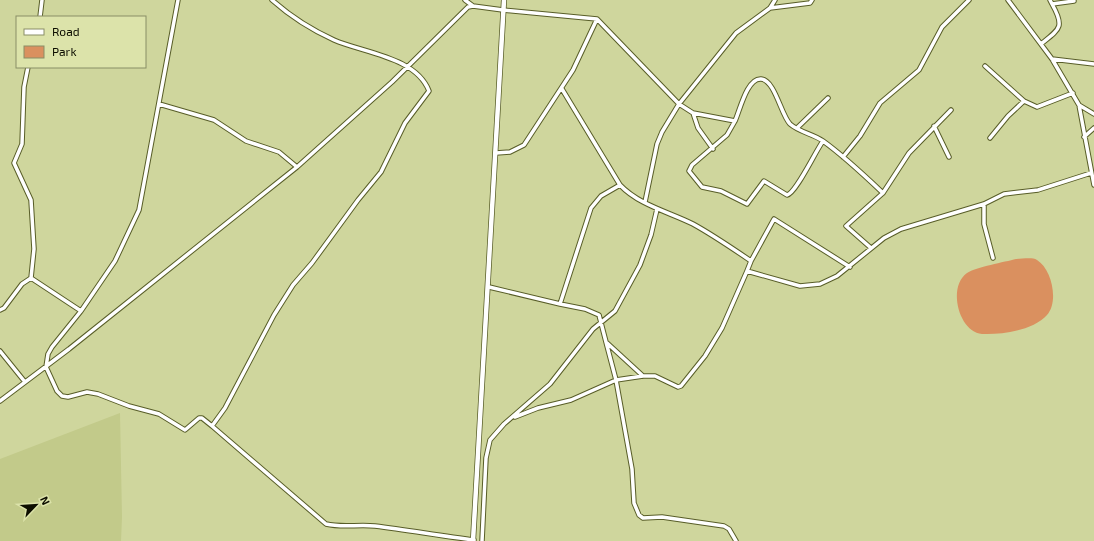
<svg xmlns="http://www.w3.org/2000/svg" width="1094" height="541" font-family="'Exo 2',sans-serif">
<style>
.built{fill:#c2ca8a}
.green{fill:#da905f}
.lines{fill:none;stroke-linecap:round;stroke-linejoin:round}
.minor-casing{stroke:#585d28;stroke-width:5.5}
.secondary-casing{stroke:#585d28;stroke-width:6}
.minor{stroke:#fff;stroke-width:3.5}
.secondary{stroke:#fff;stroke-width:4.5}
</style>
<rect width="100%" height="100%" fill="#cfd69d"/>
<path class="built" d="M120,413l2,104 -1,24h-121v-82z"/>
<path class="green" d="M1016,259c7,0 16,-2 21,1 15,9 22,42 10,55 -13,15 -45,20 -65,19 -23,-2 -35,-47 -15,-61 9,-6 38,-11 49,-14z"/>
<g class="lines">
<g class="minor-casing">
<path id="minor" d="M178,0l-39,210 -24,51 -34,50 -29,36 -4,7 -2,13 11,24 5,5 6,1 19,-5 11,2 31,12 30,8 26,16 14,-12h3l10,8 13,-18 49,-93 19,-30 19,-22 46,-63 23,-28 24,-49 24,-32c-13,-34 -65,-38 -95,-51 -22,-10 -44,-24 -62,-40
M465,0l8,6
M775,0l-5,8 -34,25 -57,71 14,9 42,8c5,-11 12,-43 26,-42 14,1 20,36 29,45 9,8 23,10 33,17 21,15 41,34 60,52
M1008,0l44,59 27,46 15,80
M1050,0l2,4 22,-3
M770,8l40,-5 2,-3
M40,17l2,-17
M1041,44c19,-15 24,-17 11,-40
M1052,59l42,5
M985,66l39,35 13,6 36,-14
M562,89l58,96
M159,104l55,16 32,21 33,11 18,15
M1079,105l15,9
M693,113l5,15 15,21
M735,121l-8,14 -35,30 -3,6 13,16 19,4 26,13 17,-23 23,14c9,-2 28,-43 36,-54
M934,126l15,31
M797,128l31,-30
M1084,137l10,-9
M990,138l18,-22 16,-15
M496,153l14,-1 14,-7 49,-75 24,-51
M843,157l17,-21 20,-33 39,-33 23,-43 27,-27
M984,204v20l9,34
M871,248l-25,-22 37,-33 26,-40 42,-43
M751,261l23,-42 76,48
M31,278l50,33
M489,287l71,17 31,-96 10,-12 19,-11c19,20 49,27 73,39 20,11 39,24 58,37l-4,10 53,15 20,-2 17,-8 47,-38 17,-9 83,-25 20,-10 34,-4 53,-17
M560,304l25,5 14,6 7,27 37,34
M0,310l4,-2 18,-24 9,-6 3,-29 -3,-49 -17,-37 8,-19 2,-57 4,-20
M606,342l10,38 16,89 2,34 5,12 4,3 19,-1 62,9 5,3 7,12
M0,351l25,31
M0,401l69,-52 228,-182 95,-85 76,-75 5,-1 30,4 94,9 82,85 -17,28 -5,12 -12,58
M515,417l23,-9 33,-8 45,-20 27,-4h12l23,11 3,-1 24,-30 17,-28 25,-57
M212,426l114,98c17,4 32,0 49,2 33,4 66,10 99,14
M482,541l4,-83 4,-18 14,-16 46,-40 43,-55 22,-18 25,-46 11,-30 6,-26"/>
</g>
<g class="secondary-casing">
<path id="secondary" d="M473,541l31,-541"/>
</g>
<use href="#minor" class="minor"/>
<use href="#secondary" class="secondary"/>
</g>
<rect x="16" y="16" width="130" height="52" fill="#dce3aa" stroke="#898e66"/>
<rect x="24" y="29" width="20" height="6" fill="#ffffff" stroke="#898e66"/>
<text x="52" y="36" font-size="12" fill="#0d0e00">Road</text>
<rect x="24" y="46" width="20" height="12" fill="#da905f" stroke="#898e66"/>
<text x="52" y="56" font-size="12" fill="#0d0e00">Park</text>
<g transform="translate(36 505) rotate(65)" stroke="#dce3aa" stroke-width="3" paint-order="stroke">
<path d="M0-3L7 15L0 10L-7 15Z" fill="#0d0e00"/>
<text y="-6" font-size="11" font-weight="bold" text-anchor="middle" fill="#0d0e00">N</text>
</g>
</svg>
